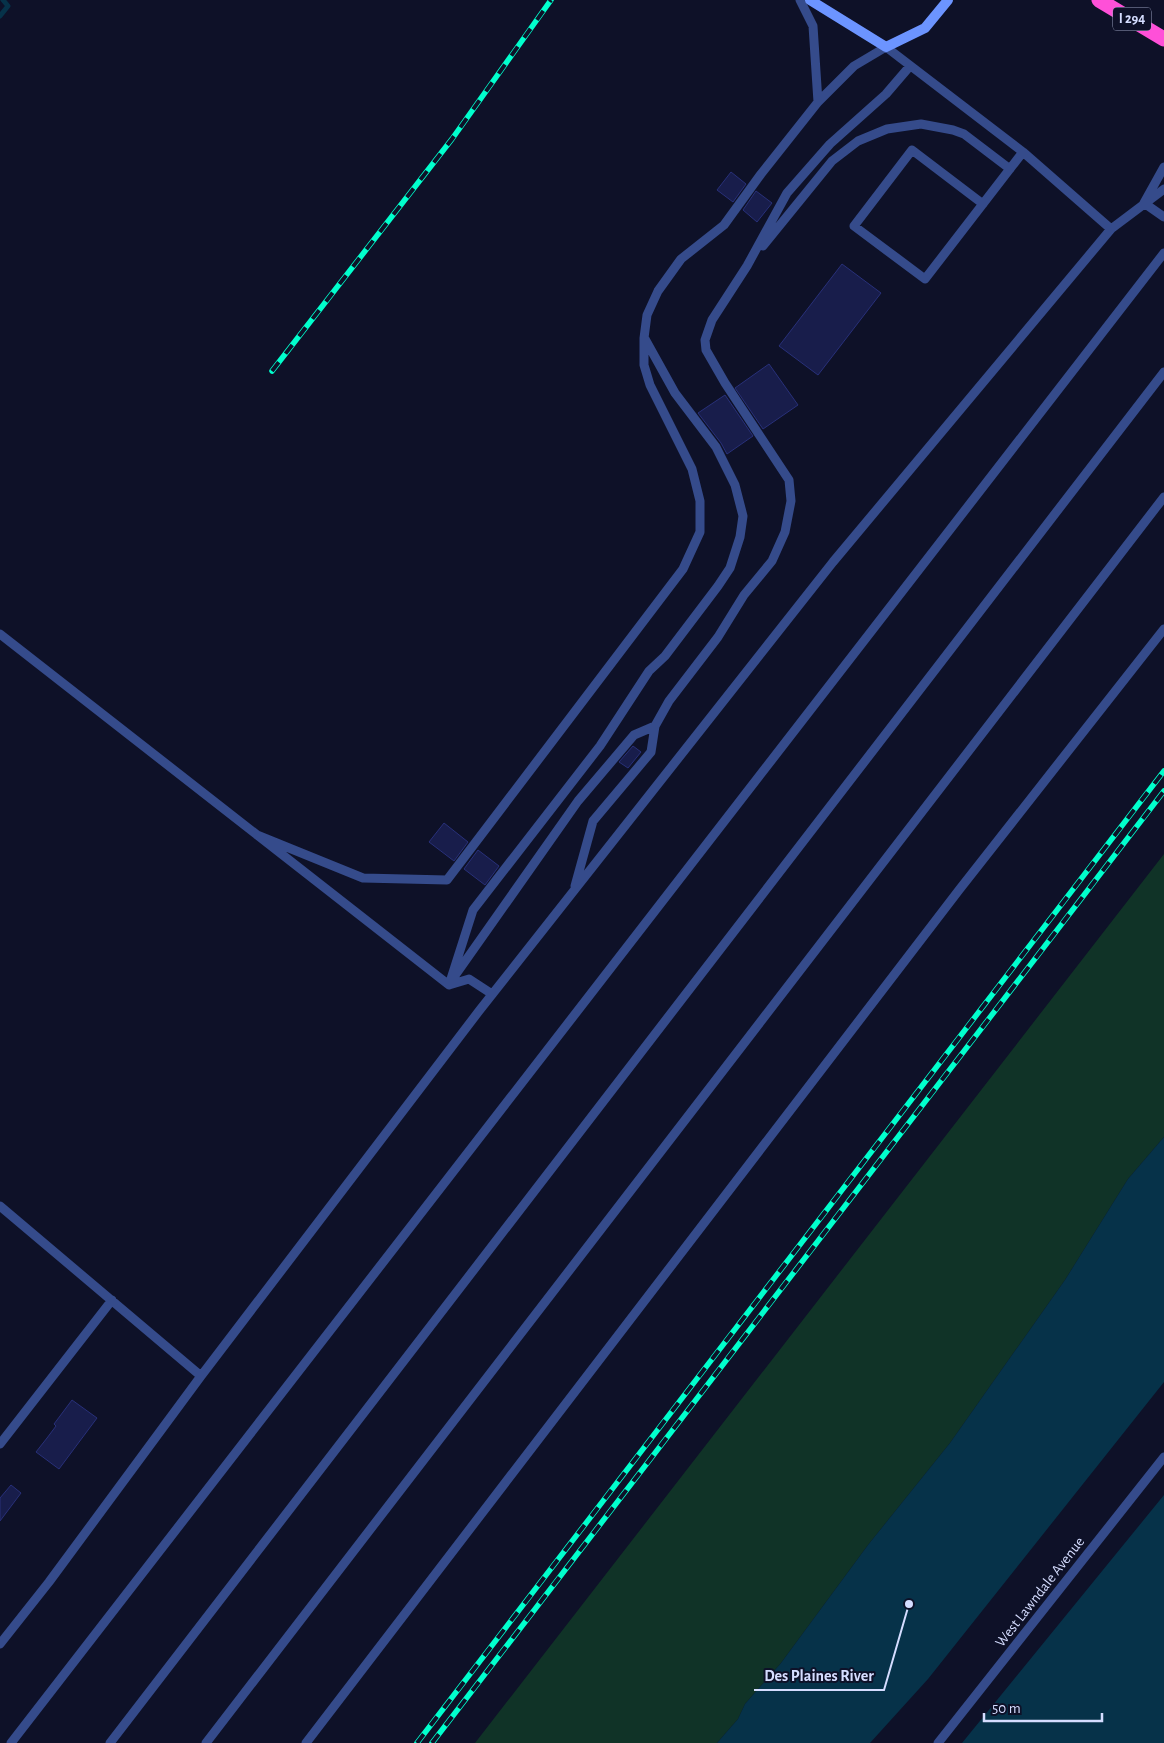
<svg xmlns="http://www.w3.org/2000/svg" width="1164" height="1743" font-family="'Alegreya Sans',sans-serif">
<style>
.green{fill:#103327}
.water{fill:#063249}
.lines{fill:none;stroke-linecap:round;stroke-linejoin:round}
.stream{stroke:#063249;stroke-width:5}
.building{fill:#181d4b;stroke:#283079}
.lane{stroke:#354b8b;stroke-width:9}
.secondary{stroke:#6c94ff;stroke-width:10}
.highway{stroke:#ff50d8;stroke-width:15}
.rail-casing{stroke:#01ffcd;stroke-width:5.5}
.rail{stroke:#0e1128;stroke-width:4;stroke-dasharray:11;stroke-linecap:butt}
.labels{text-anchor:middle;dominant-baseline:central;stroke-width:4;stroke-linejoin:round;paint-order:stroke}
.shield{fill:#0e1128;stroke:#99a0be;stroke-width:1}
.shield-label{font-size:14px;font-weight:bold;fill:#d5ddff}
.street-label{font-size:15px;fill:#d5ddff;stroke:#0e1128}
.leader{fill:none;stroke:#d5ddff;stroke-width:2}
.callout-dot{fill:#d5ddff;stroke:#0e1128;stroke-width:2}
.callout-label{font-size:16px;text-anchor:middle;font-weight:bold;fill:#d5ddff;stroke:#0e1128;stroke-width:4;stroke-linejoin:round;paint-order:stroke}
</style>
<rect width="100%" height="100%" fill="#0e1128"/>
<path class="green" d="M1164,854v283l-36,42 -63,101 -115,163 -82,102 -87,118 -36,41 -7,15 -21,24h-242z"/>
<path class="water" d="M1164,1137v245l-236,297 -58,64h-153l21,-24 7,-15 36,-41 87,-118 82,-102 115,-163 63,-101z
M1164,1495v248h-202z"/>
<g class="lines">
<path class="stream" d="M0,16l8,-10 -5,-6"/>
</g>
<path class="building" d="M731,172l15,12 -13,18 -16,-12z
M756,191l16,12 -15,19 -14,-12z
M842,264l39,29 -63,82 -39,-29z
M769,364l29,41 -35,24 -28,-41z
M725,395l28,41 -26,18 -6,-11 -23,-30z
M633,746l8,6 -13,16 -9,-6z
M444,823l24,19 -14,19 -25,-19z
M478,850l21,16 -14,19 -21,-16z
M72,1400l25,18 -38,51 -23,-17 11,-14 9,-12 -2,-2z
M11,1485l10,8 -21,28v-23z"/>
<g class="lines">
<path class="lane" d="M800,0l13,26 5,76
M1023,152l88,77
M1164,167l-20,36 20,14
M763,246l69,-85 26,-20 29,-12 34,-5 32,6 11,4 46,35
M0,634l449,351 20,-6 23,15
M257,835l106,43 84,2 236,-311 17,-37v-31l-8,-32 -42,-84 -6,-20v-27l3,-23 11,-24 23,-32 43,-34 37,-51 57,-72 36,-36 32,-19 137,105 -98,127 -71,-53 58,-76 71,54
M575,886l18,-65 58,-69 4,-26 14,-25 49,-64 26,-42 28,-34 13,-29 6,-31 -2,-21 -64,-97 -19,-33 -1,-10 7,-20 35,-54 40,-73 43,-49 56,-50 24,-28
M454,977l124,-176 56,-66 21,-9
M449,985l24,-75 127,-164 49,-75 16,-15 53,-70 12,-18 10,-31 3,-21 -8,-31 -19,-38 -41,-54 -30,-54
M0,1206l201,170
M0,1444l112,-144
M0,1644l49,-62 152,-206 278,-365 354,-449 278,-333 53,-40
M11,1743l1153,-1490
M110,1743l1054,-1371
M206,1743l958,-1246
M306,1743l653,-853 205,-261
M938,1743l226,-286"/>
<path class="secondary" d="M810,0l76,47 39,-19 23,-28"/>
<path class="highway" d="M1099,0l65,39"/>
<g class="rail-casing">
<path id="rail" d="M272,371l180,-232 99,-139
M417,1743l747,-972
M432,1743l732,-952"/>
</g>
<use href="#rail" class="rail"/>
</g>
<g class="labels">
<rect class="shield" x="1113" y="7.5" width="38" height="23" rx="4"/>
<g class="shield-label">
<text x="1132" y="19">I 294</text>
</g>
<g class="street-label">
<text transform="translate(1040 1592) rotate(-52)">West Lawndale Avenue</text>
</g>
</g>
<path class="leader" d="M909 1604L884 1690H754"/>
<circle class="callout-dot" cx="909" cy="1604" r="5"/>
<g class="callout-label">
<text x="819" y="1681">Des Plaines River</text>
</g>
<path d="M984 1713v8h118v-8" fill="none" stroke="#d5ddff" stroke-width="2.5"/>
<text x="992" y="1713" font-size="15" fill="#d5ddff" stroke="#0e1128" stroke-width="4" paint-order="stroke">50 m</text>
</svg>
